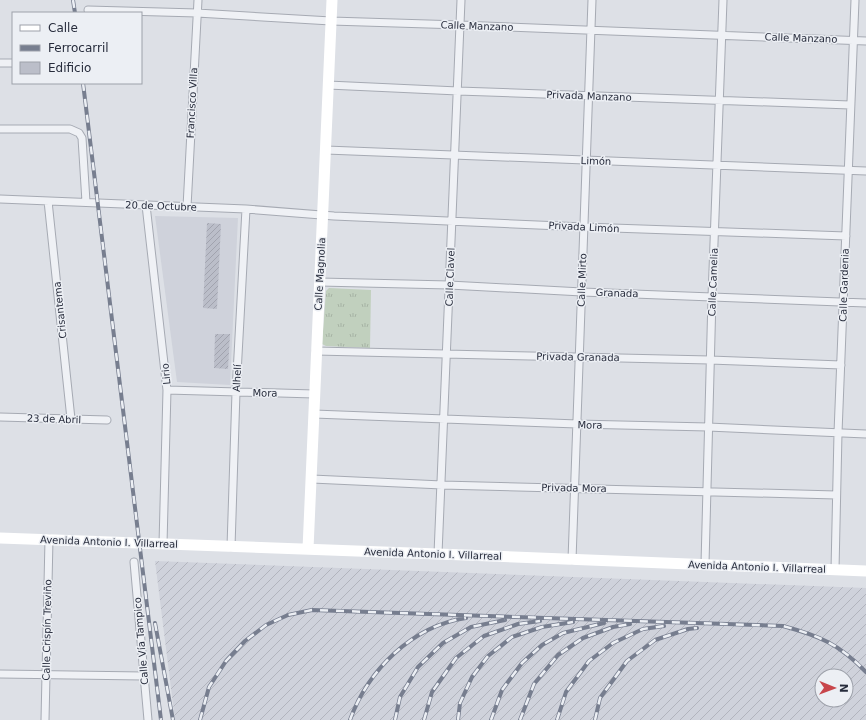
<svg xmlns="http://www.w3.org/2000/svg" width="866" height="720" font-family="'DejaVu Sans',sans-serif">
<style>
.built{fill:#cfd2db}
.industrial{fill:url(#industrial-furrows);fill-rule:evenodd}
.grass{fill:url(#grass-tufts)}
.building{fill:url(#building-hatch)}
.lines{fill:none;stroke-linecap:round;stroke-linejoin:round}
.street-casing{stroke:#a6aab3;stroke-width:9}
.street{stroke:#eff1f5;stroke-width:7}
.secondary{stroke:#fff;stroke-width:11}
.rail-casing{stroke:#777e8f;stroke-width:4}
.rail{stroke:#eceff4;stroke-width:2.5;stroke-dasharray:8;stroke-linecap:butt}
.labels{text-anchor:middle;dominant-baseline:central;stroke-width:3;stroke-linejoin:round;paint-order:stroke}
.street-label{font-size:10px;fill:#272c3c;stroke:#eceff4}
</style>
<defs>
<pattern id="industrial-furrows" width="10" height="10" patternUnits="userSpaceOnUse"><rect width="10" height="10" fill="#cfd2db"/><path d="M-1 1l2-2M0 10L10 0M9 11l2-2" fill="none" stroke="#b2b4bd"/></pattern>
<pattern id="grass-tufts" width="24" height="20" patternUnits="userSpaceOnUse"><rect width="24" height="20" fill="#c1d0be"/><path d="M3 7l-1-3M5 7V3M7 7l1-3M15 17l-1-3M17 17v-4M19 17l1-3" fill="none" stroke="#a6b3a4"/></pattern>
<pattern id="building-hatch" width="6" height="6" patternUnits="userSpaceOnUse"><rect width="6" height="6" fill="#bbbec9"/><path d="M-1 1l2-2M0 6l6-6M5 7l2-2" fill="none" stroke="#a1a3ae"/></pattern>
</defs>
<rect width="100%" height="100%" fill="#dde0e6"/>
<path class="built" d="M155,216l83,2 -8,167 -53,-3z"/>
<path class="industrial" d="M155,561l711,27v132h-691zM822,676h24v24h-24z"/>
<path class="grass" d="M329,288l42,2 -1,58 -44,-2 -4,-2 4,-53z"/>
<path class="building" d="M207,223l14,1 -4,85 -14,-1z
M215,334h15l-2,35 -14,-1z"/>
<g class="lines">
<g class="street-casing">
<path id="street" d="M88,10l109,3 134,8 129,4 406,16
M0,63h13
M328,85l130,6 392,14
M0,129h70l9,4 3,5 4,64
M326,150l540,21
M0,199l246,10 88,7 250,11 262,9
M48,201l23,218
M146,205l21,185 -4,154
M187,207l11,-207
M320,282l129,3 133,7 284,11
M316,351l394,9 131,5
M167,390l147,4
M314,414l263,10 131,3 158,7
M0,417l107,3
M312,479l130,6 394,10
M231,547l5,-155 10,-183
M438,554l23,-554
M572,560l20,-560
M134,562l14,158
M705,564l7,-267 11,-297
M835,570l3,-137 17,-433
M0,674l143,2
M45,720l4,-181"/>
</g>
<use href="#street" class="street"/>
<path class="secondary" d="M0,538l438,16 428,17
M308,549l24,-549"/>
<g class="rail-casing">
<path id="rail" d="M73,0l2,13
M83,83l78,637
M155,623l18,97
M200,720l9,-33 17,-26 19,-20 21,-16 22,-10 24,-5 471,16c37,10 56,18 83,46
M350,720c18,-50 62,-94 116,-102
M395,720l5,-23 18,-30 25,-24 28,-16 34,-7
M424,720l8,-28 24,-34 28,-22 34,-12 22,-3
M458,720l2,-17 12,-26 16,-21 24,-19 30,-10 31,-5
M491,720l11,-30 20,-27 20,-18 21,-12 41,-10
M520,720l14,-36 24,-29 25,-17 30,-11 17,-3
M557,720l9,-28 23,-31 24,-18 30,-14 21,-3
M595,720l5,-22 27,-37 28,-21 33,-11 9,-1"/>
</g>
<use href="#rail" class="rail"/>
</g>
<g class="labels">
<g class="street-label">
<text transform="translate(477 26) rotate(2)">Calle Manzano</text>
<text transform="translate(801 38) rotate(2)">Calle Manzano</text>
<text transform="translate(589 96) rotate(2)">Privada Manzano</text>
<text transform="translate(192 103) rotate(-87)">Francisco Villa</text>
<text transform="translate(596 161) rotate(2)">Limón</text>
<text transform="translate(161 206) rotate(2)">20 de Octubre</text>
<text transform="translate(584 227) rotate(3)">Privada Limón</text>
<text transform="translate(320 274) rotate(-87)">Calle Magnolia</text>
<text transform="translate(450 277) rotate(-88)">Calle Clavel</text>
<text transform="translate(582 280) rotate(-88)">Calle Mirto</text>
<text transform="translate(713 282) rotate(-88)">Calle Camelia</text>
<text transform="translate(844 285) rotate(-88)">Calle Gardenia</text>
<text transform="translate(617 293) rotate(2)">Granada</text>
<text transform="translate(60 310) rotate(-96)">Crisantema</text>
<text transform="translate(578 357) rotate(1)">Privada Granada</text>
<text transform="translate(166 374) rotate(-96)">Lirio</text>
<text transform="translate(237 378) rotate(-87)">Alhelí</text>
<text transform="translate(265 393) rotate(1)">Mora</text>
<text transform="translate(54 419) rotate(2)">23 de Abril</text>
<text transform="translate(590 425) rotate(1)">Mora</text>
<text transform="translate(574 488) rotate(1)">Privada Mora</text>
<text transform="translate(109 542) rotate(2)">Avenida Antonio I. Villarreal</text>
<text transform="translate(433 554) rotate(2)">Avenida Antonio I. Villarreal</text>
<text transform="translate(757 567) rotate(2)">Avenida Antonio I. Villarreal</text>
<text transform="translate(47 630) rotate(-89)">Calle Crispín Treviño</text>
<text transform="translate(141 641) rotate(-95)">Calle Vía Tampico</text>
</g>
</g>
<rect x="12" y="12" width="130" height="72" fill="#eceff4" stroke="#9da1aa"/>
<rect x="20" y="25" width="20" height="6" fill="#ffffff" stroke="#9da1aa"/>
<text x="48" y="32" font-size="12" fill="#272c3c">Calle</text>
<rect x="20" y="45" width="20" height="6" fill="#777e8f" stroke="#9da1aa"/>
<text x="48" y="52" font-size="12" fill="#272c3c">Ferrocarril</text>
<rect x="20" y="62" width="20" height="12" fill="#bbbec9" stroke="#9da1aa"/>
<text x="48" y="72" font-size="12" fill="#272c3c">Edificio</text>
<g transform="translate(834 688) rotate(91)"><circle r="19" fill="#eceff4" stroke="#9da1aa"/>
<path d="M0-3L7 15L0 10L-7 15Z" fill="#c8464b"/>
<text y="-6" font-size="11" font-weight="bold" text-anchor="middle" fill="#272c3c">N</text>
</g>
</svg>
